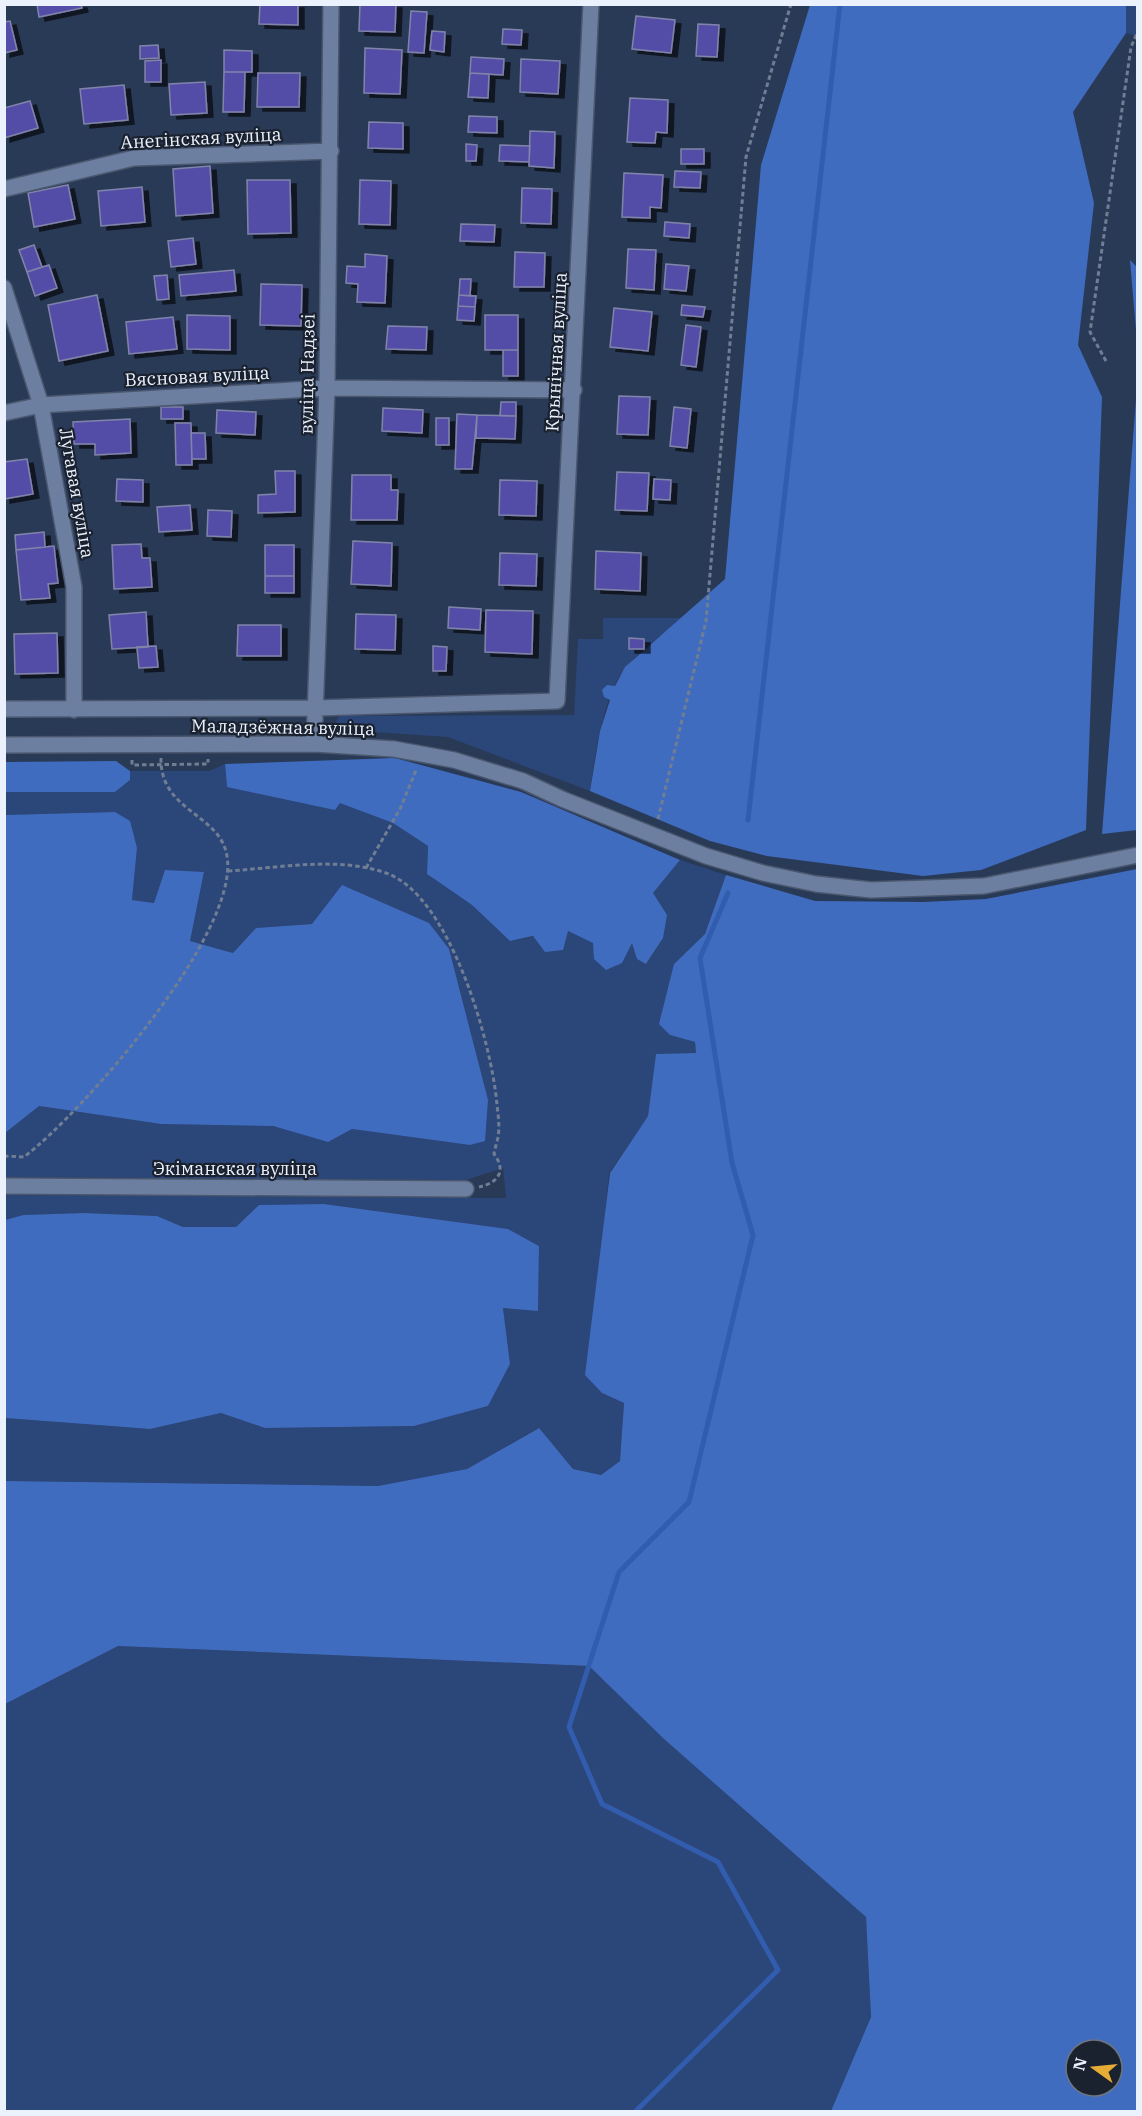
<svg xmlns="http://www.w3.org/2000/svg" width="1142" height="2116" font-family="'IBM Plex Serif',serif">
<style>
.green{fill:#2b4678}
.forest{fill:#406cbf;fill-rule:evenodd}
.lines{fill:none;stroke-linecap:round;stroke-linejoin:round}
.stream{stroke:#325daf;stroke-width:5}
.building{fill:#534ea8;stroke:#8184a9;stroke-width:1.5;filter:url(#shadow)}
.minor-casing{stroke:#4a576e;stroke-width:18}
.secondary-casing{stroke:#4a576e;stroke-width:18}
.path{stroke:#707e94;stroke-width:3;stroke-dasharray:4.5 3;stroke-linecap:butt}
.minor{stroke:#6c7fa0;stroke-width:15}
.secondary{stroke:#6c7fa0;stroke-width:15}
.labels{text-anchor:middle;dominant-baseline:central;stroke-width:4.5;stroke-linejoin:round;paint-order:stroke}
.street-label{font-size:18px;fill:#ebf2fd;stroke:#1a212f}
</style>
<defs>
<filter id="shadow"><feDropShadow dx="6" dy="4" stdDeviation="0" flood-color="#0009"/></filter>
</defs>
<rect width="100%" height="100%" fill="#293a57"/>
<path class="green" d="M1126,5h11v31l-11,-3z
M603,618h79c-18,16 -41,31 -56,49 -23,27 -31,89 -36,124l-142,-54 -103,-7 -7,-3 -2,-5 3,-6 235,-1 4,-76h25z
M225,764l2,23 113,15 53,21 35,23 -1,28 45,31 38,36 58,-10 26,12 38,-1 15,21 16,-25 -10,-45 27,-33 46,15 -21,59 -31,30 -4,71 25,7 1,11 -40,2 -8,61 -39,57 -8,82 1,138 22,10 -4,58 -19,14 -28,-6 -35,-41 -71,41 -89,17 -373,-5v-63l145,11 71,-16 44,15 149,-2 74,-20 22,-42 -7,-56 35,2 1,-64 -31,-17 -184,-25 -65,1 -23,22h-53l-26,-11 -73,-3 -61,2 -18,5v-25l501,3 -3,-30 -37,12 -461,-3v-44l33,-27 123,18 112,2 55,16 24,-13 118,16 -158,-221 -56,4 -23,25 -43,-12 14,-69 -50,31 -22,-3 5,-52 -22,-36 -110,3v-23h110l15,-12v-9h79z
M118,1646l471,20 75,73 202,178 5,100 -40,94 -826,1v-408z"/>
<path class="forest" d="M810,5h316v28l-53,79 21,91 -16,142 24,52 -16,433 -105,40 -58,6 -156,-20 -57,-15 -120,-50 10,-60 10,-31 -6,-3 -2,-7 5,-5 8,1 10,-19 100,-88 36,-414z
M1130,260l7,7v75z
M1137,387v443l-35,4z
M395,758l126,34 159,68 -27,33 14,22 -4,23 -17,26 -9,-5 -5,-16 -10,20 -16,7 -12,-11 -1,-16 -25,-12 -5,19 -18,2 -12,-16 -23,5 -38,-36 -45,-31 1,-28 -35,-23 -53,-20 -5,7 -108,-23 -2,-23z
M116,761l14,10v9l-15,12h-110v-30z
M115,812l15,9 7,27 -5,52 22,3 11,-33 39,2 -14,69 43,12 23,-25 56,-4 30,-39 87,38 20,26 39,151 -3,41 -15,4 -118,-16 -24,13 -55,-16 -112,-2 -122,-18 -34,27v-318z
M1137,869v1242h-306l40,-94 -5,-100 -202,-178 -75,-73 -471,-20 -113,58v-223l373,5 89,-17 72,-41 34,41 28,6 19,-14 4,-58 -22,-10 -17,-18 25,-202 38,-57 8,-62 40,-1 -1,-11 -25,-7 -11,-11 15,-60 31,-30 21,-59 89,26 109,1 62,-3zM1076,2050h36v36h-36z
M324,1204l184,25 31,17 -1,65 -35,-3 7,56 -22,42 -74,20 -149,2 -44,-15 -71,16 -145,-11v-198l18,-5 61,-2 73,3 26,11h53l23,-22z"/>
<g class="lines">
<path class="stream" d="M748,820l92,-816
M635,2112l143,-142 -60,-108 -116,-58 -33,-77 50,-155 70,-70 64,-267 -21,-72 -32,-205 28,-65"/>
</g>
<path class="building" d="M37,4h44l1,4 -43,9z
M260,4h38v21l-39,-1z
M360,4h36l-1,28 -36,-1z
M411,11l16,1 -3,41 -16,-1z
M636,16l39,4 -4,33 -39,-4z
M10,21l7,29 -13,3v-31z
M698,24l21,1 -2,32 -21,-1z
M503,29l19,1 -1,15 -19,-1z
M432,31l13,1 -1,20 -14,-2z
M158,45l1,13 -19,1v-13z
M365,48l37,2 -2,44 -36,-1z
M224,50l28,1v21h-28z
M471,57l33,2 -1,16 -33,-2z
M521,59l39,2 -2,33 -38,-2z
M161,60v22h-16v-21z
M224,72h21l-1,40h-21z
M258,73h42l-1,34h-42z
M470,73l19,1 -1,24 -20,-1z
M205,82l2,31 -36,2 -2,-31z
M124,85l4,35 -44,4 -4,-35z
M630,98l38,2 -1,33 -11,-1 -1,11 -28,-1z
M30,101l8,27 -34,10v-30z
M469,116l28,1v16l-29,-1z
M369,122l34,1v26l-35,-1z
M530,131l25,1 -1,36 -25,-2z
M466,144l11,1 -1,16h-10z
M500,145l30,1 -1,16 -30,-1z
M681,149h23v15h-23z
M210,166l3,47 -37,3 -3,-47z
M675,171l26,1 -1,16 -26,-1z
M624,173l39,2 -2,33 -11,-1v11l-28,-1z
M247,180h43l1,53 -43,1z
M360,180l31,1 -1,44 -31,-1z
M68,185l7,34 -41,8 -6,-34z
M142,187l3,35 -44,4 -3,-35z
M522,188l30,1 -1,35 -30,-1z
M665,222l25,2 -1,14 -25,-2z
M461,224l34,1 -1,17 -34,-1z
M193,238l3,26 -25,3 -3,-26z
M34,245l8,22 -15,5 -8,-22z
M628,249l28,1 -2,40 -28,-2z
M515,252l30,1 -1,34h-30z
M365,254l22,2 -2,47 -28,-1 1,-18 -12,-1 1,-17 18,1z
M666,264l23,2 -3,25 -22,-2z
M49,265l8,23 -22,8 -8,-24z
M234,270l2,21 -55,5 -2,-21z
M167,275l2,24 -12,1 -3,-24z
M460,279h11l-1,17 -11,-1z
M261,284l41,1 -1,41 -41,-1z
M97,295l11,56 -49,10 -11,-56z
M459,295l17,1 -1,11 -17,-1z
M682,305l23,2 -2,10 -22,-2z
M458,306l17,1 -1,14 -17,-1z
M614,308l38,4 -4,39 -38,-4z
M187,315l43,1v34l-43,-1z
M485,315h33v35h-33z
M173,317l4,32 -48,5 -3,-32z
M686,325l15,2 -5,40 -15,-2z
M388,326l39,1 -1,23 -40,-1z
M503,350h15v26h-15z
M619,396l31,1 -2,38 -31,-1z
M501,402h15v14h-16z
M161,407h22v12h-22z
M674,407l17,2 -4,39 -17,-2z
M383,408l40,2 -1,23 -40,-2z
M217,410l39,2 -1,23 -39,-2z
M457,414l20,1 -5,54h-17z
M477,415l39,1 -1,23 -39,-1z
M436,418h13v27h-13z
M130,419l1,34 -36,2v-11h-21l-1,-22z
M175,423h16l1,42h-16z
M191,433h14l1,26h-14z
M27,459l6,35 -29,5v-37z
M275,471h20v41l-37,1v-18l18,-1z
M617,472l32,1 -2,38 -32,-1z
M352,475h39v15h7l-1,30h-46z
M117,479l26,1v22l-27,-1z
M654,479l17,1 -1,20 -17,-1z
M500,480l37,1 -1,35 -37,-1z
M190,505l2,25 -33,2 -2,-25z
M208,510l24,1 -1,26 -24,-1z
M44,532l1,15 -29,3 -1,-15z
M353,541l39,2 -1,43 -40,-2z
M141,544l1,14h8l2,29 -38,2 -2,-44z
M265,545h29v31h-29z
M54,546l4,37 -10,1 2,14 -29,2 -5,-50z
M596,551l45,2 -1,38 -45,-2z
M500,553l37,1 -1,32 -37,-1z
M265,576h29v17h-29z
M449,607l32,2 -1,21 -32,-2z
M486,610l47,1 -1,43 -47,-2z
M146,612l2,35 -36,2 -3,-34z
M356,614l40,1 -1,35 -40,-1z
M238,625h43v31h-44z
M57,633l1,40 -43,1 -1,-40z
M629,638l15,1v10h-15z
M156,646l2,21 -19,1 -2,-21z
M433,646l14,1 -1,24h-13z"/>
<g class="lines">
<g class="minor-casing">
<path id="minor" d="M4,189l130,-31 197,-7
M4,288l37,117 33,182v123
M4,413l37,-8 286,-17 247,2
M4,709l312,-1 241,-7 34,-697
M314,744l13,-356 4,-384
M4,1186l462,3"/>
</g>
<g class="secondary-casing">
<path id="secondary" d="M4,745l310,-1 80,5 60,11 69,21 39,18 144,57 57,17 53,11 55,6 113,-4 154,-31"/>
</g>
<path class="path" d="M1106,361l-16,-29 41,-285 7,-16
M132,760v5l76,-1v-5
M658,819l48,-198 40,-464 45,-153
M366,868l34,-59 17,-41
M228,871c51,-3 109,-15 158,2 64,22 106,171 111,232 1,9 3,22 1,32 -1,6 -3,10 -4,17 13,17 4,29 -15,33
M4,1156l20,1c59,-45 216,-224 203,-301 -7,-43 -67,-44 -66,-98"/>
<use href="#minor" class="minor"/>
<use href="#secondary" class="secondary"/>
</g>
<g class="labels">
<g class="street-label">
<text transform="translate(201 138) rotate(-3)">Анегінская вуліца</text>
<text transform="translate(556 352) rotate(-87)">Крынічная вуліца</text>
<text transform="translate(307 374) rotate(-89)">вуліца Надзеі</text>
<text transform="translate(197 376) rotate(-3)">Вясновая вуліца</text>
<text transform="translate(77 493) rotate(80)">Лугавая вуліца</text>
<text transform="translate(283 727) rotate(1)">Маладзёжная вуліца</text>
<text x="235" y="1168">Экіманская вуліца</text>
</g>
</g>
<rect width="1142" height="2116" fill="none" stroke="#ebf2fd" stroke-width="12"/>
<g transform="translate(1094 2068) rotate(285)"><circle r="28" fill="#1a212f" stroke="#6e7581" stroke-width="1.5"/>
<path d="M0-4.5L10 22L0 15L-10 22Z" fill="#e5ad35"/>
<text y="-9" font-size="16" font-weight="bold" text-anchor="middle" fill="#ebf2fd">N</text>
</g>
</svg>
